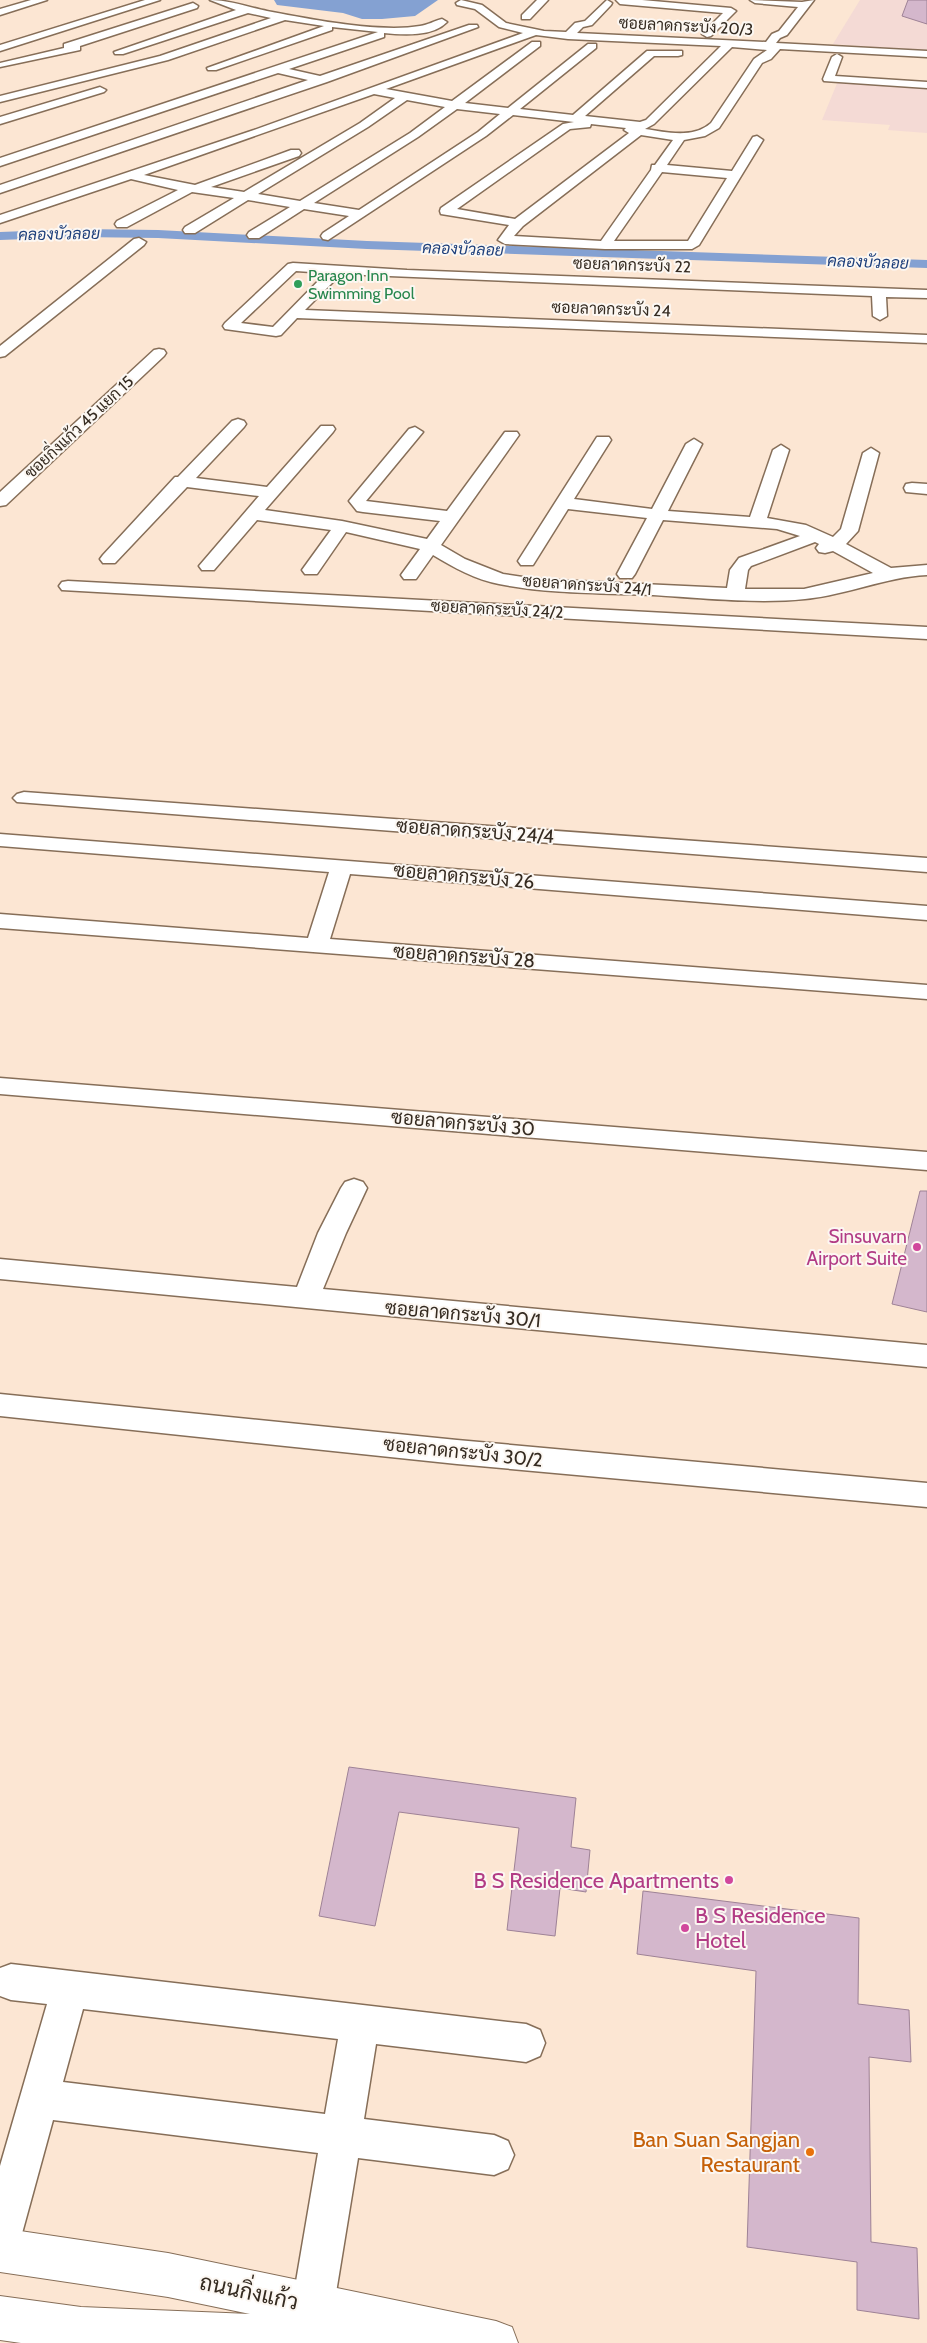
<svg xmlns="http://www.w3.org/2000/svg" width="927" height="2343" font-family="Cabin,Sarabun,sans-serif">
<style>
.commercial{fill:#f4dad5}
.water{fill:#84a1d2}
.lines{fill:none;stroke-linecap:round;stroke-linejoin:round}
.canal{fill:#84a1d2;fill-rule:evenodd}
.building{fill:#d4b7cc;stroke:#9e8296}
.minor-casing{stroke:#866e58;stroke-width:3}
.major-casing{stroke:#866e58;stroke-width:2}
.minor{fill:#fff;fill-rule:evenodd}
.major{fill:#fff;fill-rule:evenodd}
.leisure-dot{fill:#2e9e5b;stroke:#fcf7f2;stroke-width:2}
.hotel-dot{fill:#d1479c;stroke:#fcf7f2;stroke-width:2}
.food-dot{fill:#e8710a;stroke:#fcf7f2;stroke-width:2}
.labels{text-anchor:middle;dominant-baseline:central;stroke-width:4;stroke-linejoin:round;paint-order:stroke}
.far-street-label{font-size:16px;fill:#352b21;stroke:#fcf7f2}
.far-water-label{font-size:16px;font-style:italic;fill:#1d3f7b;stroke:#fcf7f2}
.far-leisure-label{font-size:16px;fill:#27864d;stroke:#fcf7f2;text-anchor:start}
.street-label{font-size:19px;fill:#352b21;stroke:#fcf7f2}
.hotel-label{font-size:19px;fill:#b23c85;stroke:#fcf7f2;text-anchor:end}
.near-hotel-label{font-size:22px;fill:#b23c85;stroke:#fcf7f2;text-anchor:end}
.near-food-label{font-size:22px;fill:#c56008;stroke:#fcf7f2;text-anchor:end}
.near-street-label{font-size:22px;fill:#352b21;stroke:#fcf7f2}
</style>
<rect width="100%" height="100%" fill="#fce6d3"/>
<path class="commercial" d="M860,0h67v51l-94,-7z
M838,81l89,6v46l-39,-3 2,-5 -68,-5z"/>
<path class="water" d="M274,0h164l-23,16 -33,3h-20l-19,-6 -66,-8z"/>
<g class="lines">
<path class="canal" d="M79,229l79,1 209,11 560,19v8l-560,-19 -209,-11 -79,-1 -79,3v-8z"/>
</g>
<path class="building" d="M908,0h19v24l-25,-8z
M920,1191h7v121l-35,-8z
M349,1767l227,31 -5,49 19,3 -4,42 -26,-4 -5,48 -48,-6 12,-102 -120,-16 -24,114 -56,-10z
M643,1891l216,27 -1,86 51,6 2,52 -42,-5 2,185 46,6 2,71 -62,-9v-48l-110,-15 9,-276 -119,-17z"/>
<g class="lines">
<g class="minor-casing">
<path id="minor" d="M31,0h16l-47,15v-6z
M145,0h15l-160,51v-6z
M210,0c19,0 38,7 57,11 42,8 112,22 153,15 8,-1 14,-5 22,-7l5,3c-14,15 -44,13 -63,11v4l-95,32 31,7 149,-51h8l1,2 -151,55 -327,111v-8l308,-105 -30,-7 -278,93v-8l378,-126 -46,-5v3l-116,40h-8l-1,-2 117,-42 -39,-6 -117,40 -168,42v-6l160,-40 111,-38 -23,-5 -125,41h-8l-1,-2 122,-42z
M461,0l21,5 24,18 38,8 22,1 9,-9 10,-2 22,-21 5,3 -1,2 -19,20 -9,2 -6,6 189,9 6,-8 7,-3 19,-24 -43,-4 -5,-3 52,2 12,-2 -27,35 -7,3 -4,5 151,8v6l-147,-8 -9,10 -9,4 -43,65 -14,8 -21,4 -17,25 65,6 21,-34 4,-1 6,4 -64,105 -7,4h-87l-100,-5 -7,-4 11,-15 -68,-11 -1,-3 1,-3 122,-84 11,-2 -61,-7 -27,21 -158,104 -5,-1 -2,-3 2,-3 26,-17 -45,-7 -45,29h-10l-2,-3 2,-3 41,-25 -42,-7 -53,33h-10l-2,-3 2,-3 49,-29 -42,-6 -65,35h-10l-2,-3 2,-3 61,-31 -47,-11 -131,44v-8l254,-85 269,-97 -24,-6 -24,-18 -18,-4 -1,-2zM536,35l32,4 153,7 -75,74 -6,2 -55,-6 69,-60h24l4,-1v-4h-35l-74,64 -53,-6 76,-61v-4h-8l-80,64 -43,-5 75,-57v-4h-8l-80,59 -66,-12zM732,47l35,3 -13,9 -43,64c-18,16 -45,9 -66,6l9,-5zM374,94l21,4 -35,25 -116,69 -33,-5 88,-31 2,-3 -2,-3h-8l-96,35 -51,-10zM407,100l38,7 -35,26 -110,68 -42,-7 110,-67zM457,109l43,5 -22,18 -119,78 -45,-7 104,-66zM591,124l35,4 -2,2 5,3 -114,86 -58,-10 113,-80 20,-2zM641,135l32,5 -18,25h-3l-1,5 -50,71 -87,-5 9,-10zM662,172l65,6 -39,63h-74z
M537,0h11l-18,19h-8v-4z
M616,0h26l89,8 5,3 -25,25 -4,1 -5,-3 21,-21 -103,-9z
M193,3l5,3 -1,2 -117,38v4l-80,17v-4l64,-15v-4z
M837,54l5,3 -7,19 92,6v6l-103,-7 -1,-2 9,-22z
M100,87l6,3 -2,2 -104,32v-7z
M139,238l7,4 -2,3 -139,111 -5,1v-11l134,-107z
M293,263l114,7 520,20v8l-41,-1 1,19 -7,4 -7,-4 -1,-20 -531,-22 -36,36 622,25v8l-630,-25 -16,17 -5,1 -51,-7 -2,-3 2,-3 63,-59zM296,271l30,2 -53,54 -32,-4z
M159,349l5,1 2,3 -2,3 -158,149 -6,1v-14l154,-142z
M238,419l6,2 2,3 -2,3 -48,51 71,9 54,-61h12l2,3 -2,3 -68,78 77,11 85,18 13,-18 -77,-9 -6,-1 -8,-10 60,-72 6,-2 8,5 -57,69 81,10 58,-79h12l2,3 -78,110 24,14 38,15 33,5 191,9 3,-18 9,-12 61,-22 -23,-7 -114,-9 -28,54 -3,4h-12l-3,-4 30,-56 -79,-9 -35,56h-12l-3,-4 79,-124h12l2,3 -37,59 78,10 34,-65 8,-5 8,5 -34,67 82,6 23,-67 8,-5 8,5 -22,68 39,7 27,12 8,-8 22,-76 8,-5 8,5 -21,78 -12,13 45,24 36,-3v10c-42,2 -80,20 -122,24 -47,5 -104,-1 -152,-4 -51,-2 -104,-1 -154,-11 -23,-4 -46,-17 -66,-29l-17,24h-12l-3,-4 19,-26 -74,-17 -29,42h-12l-3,-4 29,-40 -74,-10 -43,50h-12l-3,-4 60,-70 -72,-9 -72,76h-12l-3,-4 3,-4 72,-78h3l54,-56zM815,542l4,2 -3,4 3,4 6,1 8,-2 40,22 -69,16h-59l3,-19 3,-4z
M912,483l15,1v10l-21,-2 -2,-4 2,-4z
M68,581l859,46v12l-865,-49 -3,-4 3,-4z
M24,792l903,66v14l-910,-70 -4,-4 4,-4z
M0,834l927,72v14l-577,-46 -20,65 597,46v14l-927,-71v-14l308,24 21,-66 -329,-26z
M0,1078l927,74v18l-927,-76z
M354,1179l9,3 4,6 -21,45 -23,56 604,56v22l-927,-88v-20l297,28 21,-54 23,-45 4,-6z
M0,1394l457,46 470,43v24l-470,-43 -457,-48z
M11,1964l515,60 14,6 5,13 -5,13 -14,6 -150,-18 -12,75 130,16 14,6 6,14 -6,14 -14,6 -136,-17 -24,147 -6,15 -15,6 -15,-6 -6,-15 26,-152 -265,-33 -32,117 -6,15 -15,6v-92l47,-162 -36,-4 -11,-4v-28zM83,2009l255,30 -13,75 -262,-32z"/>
</g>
<g class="major-casing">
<path id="major" d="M0,2228l168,25 328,68 16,6 6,16h-497l-21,-3v-44l81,11 169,7 -82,-17 -168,-25z"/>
</g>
<use href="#minor" class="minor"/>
<use href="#major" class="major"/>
</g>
<circle class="leisure-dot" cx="298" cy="284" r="5"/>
<g class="hotel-dot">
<circle cx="917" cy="1247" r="5"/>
<circle cx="729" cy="1880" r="5"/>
<circle cx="685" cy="1928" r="5"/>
</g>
<circle class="food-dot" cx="810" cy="2152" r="5"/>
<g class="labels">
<g class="far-street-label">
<text transform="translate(686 26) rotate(3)">ซอยลาดกระบัง 20/3</text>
<text transform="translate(632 265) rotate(2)">ซอยลาดกระบัง 22</text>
<text transform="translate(611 309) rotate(2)">ซอยลาดกระบัง 24</text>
<text transform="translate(79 427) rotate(-43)">ซอยกิ่งแก้ว 45 แยก 15</text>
<text transform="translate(587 585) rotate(4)">ซอยลาดกระบัง 24/1</text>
<text transform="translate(497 609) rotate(3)">ซอยลาดกระบัง 24/2</text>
</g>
<g class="far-water-label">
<text transform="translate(59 234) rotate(-1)">คลองบัวลอย</text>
<text transform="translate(463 249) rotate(2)">คลองบัวลอย</text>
<text transform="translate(868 262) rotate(2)">คลองบัวลอย</text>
</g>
<g class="far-leisure-label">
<text x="308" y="275">Paragon Inn<tspan x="308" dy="18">Swimming Pool</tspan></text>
</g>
<g class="street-label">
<text transform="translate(475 831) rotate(4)">ซอยลาดกระบัง 24/4</text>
<text transform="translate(464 876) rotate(5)">ซอยลาดกระบัง 26</text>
<text transform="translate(464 956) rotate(4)">ซอยลาดกระบัง 28</text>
<text transform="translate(463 1123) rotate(5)">ซอยลาดกระบัง 30</text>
<text transform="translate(463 1314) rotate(5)">ซอยลาดกระบัง 30/1</text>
<text transform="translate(463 1452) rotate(6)">ซอยลาดกระบัง 30/2</text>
</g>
<g class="hotel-label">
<text x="907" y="1236">Sinsuvarn<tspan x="907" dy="22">Airport Suite</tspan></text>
</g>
<g class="near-hotel-label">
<text x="719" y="1880">B S Residence Apartments</text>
<text x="695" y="1915" text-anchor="start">B S Residence<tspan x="695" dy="25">Hotel</tspan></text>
</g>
<g class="near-food-label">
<text x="800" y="2139">Ban Suan Sangjan<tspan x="800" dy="25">Restaurant</tspan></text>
</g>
<g class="near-street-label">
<text transform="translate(249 2292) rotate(12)">ถนนกิ่งแก้ว</text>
</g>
</g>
</svg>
